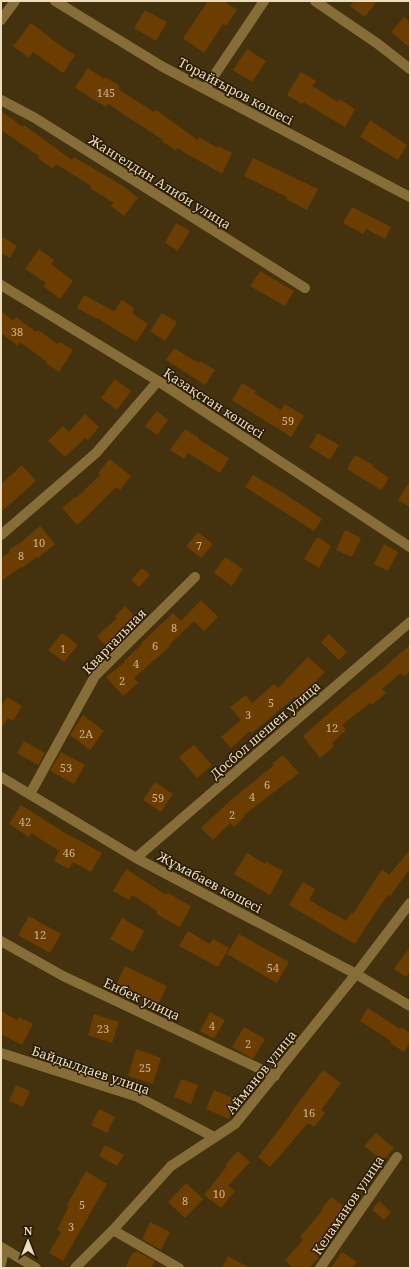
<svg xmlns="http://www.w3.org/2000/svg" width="411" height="1269" font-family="'Noto Serif',serif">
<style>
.building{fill:#6c3d01}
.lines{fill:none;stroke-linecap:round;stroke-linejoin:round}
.minor{stroke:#876d38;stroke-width:10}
.labels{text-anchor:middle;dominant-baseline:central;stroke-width:3;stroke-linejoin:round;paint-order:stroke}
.number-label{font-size:11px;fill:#ceb58d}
.street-label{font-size:13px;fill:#eeddbc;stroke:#271a00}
</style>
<rect width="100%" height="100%" fill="#43320d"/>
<path class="building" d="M208,1h16l13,9 -11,16 -3,-2 -19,29 -21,-15z
M354,1h23l-12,16 -15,-11z
M145,10l22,12 -11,19 -22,-13z
M404,17l6,5v26l-19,-16z
M31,23l27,21 17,11 -12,18 -30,-21 -4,6 -16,-12z
M247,49l19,12 -14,21 -19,-12z
M88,68l16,11 1,-2 15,9 -2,3 36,23 2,-2 42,30 1,-3 18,11 1,-2 14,7 -10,21 -45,-26 -1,3 -14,-10 1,-1 -55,-36 -2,3 -31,-19z
M301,72l15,9 -4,5 26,16 1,-3 16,10 -10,18 -42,-25 -1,2 -15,-9z
M1,111l22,16 1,-2 48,35 2,-3 49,29 15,12 -14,18 -13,-10 3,-3 -24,-15 1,-2 -35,-22 -3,5 -15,-11 1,-2 -38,-26z
M370,120l37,25 -9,15 -38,-23z
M253,158l65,31 -11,21 -21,-11 1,-2 -43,-21z
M352,207l39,20 -6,12 -19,-10 -3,5 -20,-11z
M176,223l14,8 -12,20 -13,-8z
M1,236l16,10 -7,12 -9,-5z
M39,249l15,11 -3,4 22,17 -13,18 -17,-13 3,-3 -21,-14z
M260,271l34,20 -9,15 -35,-20z
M84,295l30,16 8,-11 12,8 -2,5 16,11 -12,18 -39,-24v1l-20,-11z
M1,311l12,10 3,-4 20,15 2,-2 20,14 2,-2 13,8 -14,22 -13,-9 1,-1 -27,-20 -2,4 -17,-13z
M162,313l15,9 -12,19 -15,-10z
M174,348l25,15 1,-2 15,9 -10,15 -39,-25z
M115,379l16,12 -14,19 -16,-12z
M242,383l14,8 -2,2 27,17 4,-6 19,12 -13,21 -59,-37z
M157,411l11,9 -11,15 -12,-9z
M85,414l14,13 -11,13 -3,-2 -20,19 -17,-16 15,-15 6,6z
M185,429l14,9 -1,1 31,19 -9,15 -32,-20 -4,6 -14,-9z
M318,433l21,12 -9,15 -21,-13z
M355,455l18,10 -1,1 17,12 -8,12 -34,-21z
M110,459l21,17 -11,14 -4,-3 -27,27 -12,11 -15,-17 13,-11 1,1 24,-23 -2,-2z
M22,465l14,16 -35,31v-28z
M253,475l32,19 37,25 -8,12 -69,-44z
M410,481v26l-12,-7z
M40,526l15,18 -17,14 -1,-1 -15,11 -1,-1 -20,14v-23l9,-6 -1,-2 12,-8z
M345,530l16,8 -9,19 -16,-7z
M198,532l15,12 -12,14 -15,-12z
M317,537l14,9 -12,22 -15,-9z
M384,544l14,8 -10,19 -14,-7z
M225,557l18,12 -11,17 -18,-13z
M142,568l8,7 -11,12 -8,-7z
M201,600l17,17 -14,14 -10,-10 -25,24 1,1 -36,32 4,5 -15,13 -17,-19 19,-15 -1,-1 18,-17 -1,-1 32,-30 8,8z
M125,606l14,15 -31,28 -11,-13 20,-18 -2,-2z
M62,633l16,12 -14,17 -16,-12z
M329,634l18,18 -8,8 -18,-18z
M410,645v27l-6,4 -3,-3 -19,16 4,4 -14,12 -2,-2 -28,22 4,5 -14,13 2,3 -14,12 -17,-22 33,-29 56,-46h-1z
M308,657l17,15 -27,27 -3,-2 -43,36 -2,-2 -19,17 -10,-11 20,-17 -11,-13 16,-12 6,8 22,-19 4,4z
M7,697l15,9 -9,15 -5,-3 -7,10v-22z
M83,715l21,16 -14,19 -20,-15z
M24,741l21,12 -7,12 -21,-12z
M194,745l18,20 -15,13 -18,-21z
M61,752l24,13 -11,19 -24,-13z
M283,755l16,18 -55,42 1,1 -11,11 -4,-4 -17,17 -12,-12 31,-29 42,-34 -2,-1z
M155,782l18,12 -12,18 -18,-12z
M21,805l47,30h1l33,18 -11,19 -18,-10 -4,7 -15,-8 5,-10 -28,-18 -2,4 -20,-13z
M410,850v19l-20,27 -2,-1 -13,18 -20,31 -66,-39 14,-23 12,7 -6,11 37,21 5,-8 2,1 29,-45 7,6z
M247,853l18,11 1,-2 17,9 -13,24 -36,-21z
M126,869l40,26 2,-2 23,13 -11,21 -24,-13 1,-3 -25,-16 -3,5 -16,-9z
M29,916l32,18 -11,19 -32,-18z
M122,918l22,13 -11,21 -23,-13z
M188,931l22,13 3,-5 16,9 -11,19 -39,-21z
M239,934l50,28 -12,21 -50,-29z
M410,947v25l-4,5 -12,-8z
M125,966l42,20 -9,19 -42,-20z
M368,1008l32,21 1,-2 9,6v9l-6,10 -14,-9 1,-2 -31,-20z
M1,1011l16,9 2,-3 14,7 -11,21 -21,-11z
M210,1012l15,8 -11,19 -14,-8z
M94,1014l25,8 -7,21 -24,-8z
M244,1027l21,12 -12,20 -21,-12z
M136,1049l25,9 -8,26 -25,-8z
M323,1070l18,13 -20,27 4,3 -11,14 -6,-4 -38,44 -12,-10 35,-46h-1z
M181,1079l17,6 -7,19 -17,-7z
M16,1085l14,6 -7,16 -14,-6z
M214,1090l23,10 -8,19 -23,-10z
M99,1109l16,8 -8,16 -16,-8z
M376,1133l18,15 -11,13 -19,-15z
M105,1145l19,10 -7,11 -18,-10z
M238,1151l12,11 -22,24 7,5 -14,17 -17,-13 23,-29 -2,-1z
M86,1171l21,13 -44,77 -14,-8 12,-21 -4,-2 12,-24 -2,-1z
M186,1183l17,16 -18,19 -17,-16z
M331,1197l19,13 -31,42 3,2 -13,14h-16l-8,-8 18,-20 -3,-3 22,-26 -1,-1z
M379,1201l12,11 -7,8 -12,-10z
M150,1222l20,10 -9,18 -19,-11z
M136,1251l19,10 -4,7h-26l8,-16 2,1z
M342,1252l15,10 -5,6h-21z
M228,1256l22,12h-28z"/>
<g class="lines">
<path class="minor" d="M55,1l108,66 247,130
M315,1l63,43 32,25
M1,20l14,-19
M205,89l59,-88
M1,100l34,18 270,170
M1,285l157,96 252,166
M1,535l95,-82 62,-72
M1,777l135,81 220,116 54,32
M30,794l65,-118 100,-99
M136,858l274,-236
M1,941l62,35 212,100
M1,1053l137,44 76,40
M113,1230l66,38
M1,1247l35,21
M1,1264l3,-15
M75,1268l38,-38 58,-64 64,-42 121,-150 54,-71
M320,1268l77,-111"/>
</g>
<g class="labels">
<g class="number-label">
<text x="106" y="92">145</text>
<text x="17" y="331">38</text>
<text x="288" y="420">59</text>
<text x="39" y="542">10</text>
<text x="199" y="545">7</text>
<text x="21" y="555">8</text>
<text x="174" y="627">8</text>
<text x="155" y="645">6</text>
<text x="63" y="648">1</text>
<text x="136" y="663">4</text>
<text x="122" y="680">2</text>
<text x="271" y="702">5</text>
<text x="248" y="714">3</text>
<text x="332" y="727">12</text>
<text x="86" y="733">2А</text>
<text x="66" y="767">53</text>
<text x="267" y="784">6</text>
<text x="252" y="796">4</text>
<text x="158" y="797">59</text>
<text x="232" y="814">2</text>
<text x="25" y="821">42</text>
<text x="69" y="852">46</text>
<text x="40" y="934">12</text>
<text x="273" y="967">54</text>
<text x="212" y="1025">4</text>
<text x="103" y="1028">23</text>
<text x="248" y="1043">2</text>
<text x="145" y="1067">25</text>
<text x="309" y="1112">16</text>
<text x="219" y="1193">10</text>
<text x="185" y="1200">8</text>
<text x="82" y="1204">5</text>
<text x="71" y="1226">3</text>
</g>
<g class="street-label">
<text transform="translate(236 91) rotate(28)">Торайғыров көшесі</text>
<text transform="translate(160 182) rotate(32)">Жангелдин Алиби улица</text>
<text transform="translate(214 403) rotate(33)">Қазақстан көшесі</text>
<text transform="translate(114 641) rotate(-46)">Квартальная</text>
<text transform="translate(265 730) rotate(-41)">Досбол шешен улица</text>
<text transform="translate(210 882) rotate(28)">Жұмабаев көшесі</text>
<text transform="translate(142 999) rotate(25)">Енбек улица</text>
<text transform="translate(91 1070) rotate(19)">Байдылдаев улица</text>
<text transform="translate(261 1072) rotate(-51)">Айманов улица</text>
<text transform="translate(348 1205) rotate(-56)">Келаманов улица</text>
</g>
</g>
<rect width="411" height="1269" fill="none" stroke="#eeddbc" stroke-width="4"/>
<g transform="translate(28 1241)" stroke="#271a00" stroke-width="3" paint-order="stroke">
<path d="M0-3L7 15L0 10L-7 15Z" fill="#eeddbc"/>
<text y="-6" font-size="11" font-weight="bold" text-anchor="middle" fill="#eeddbc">N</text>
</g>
</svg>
